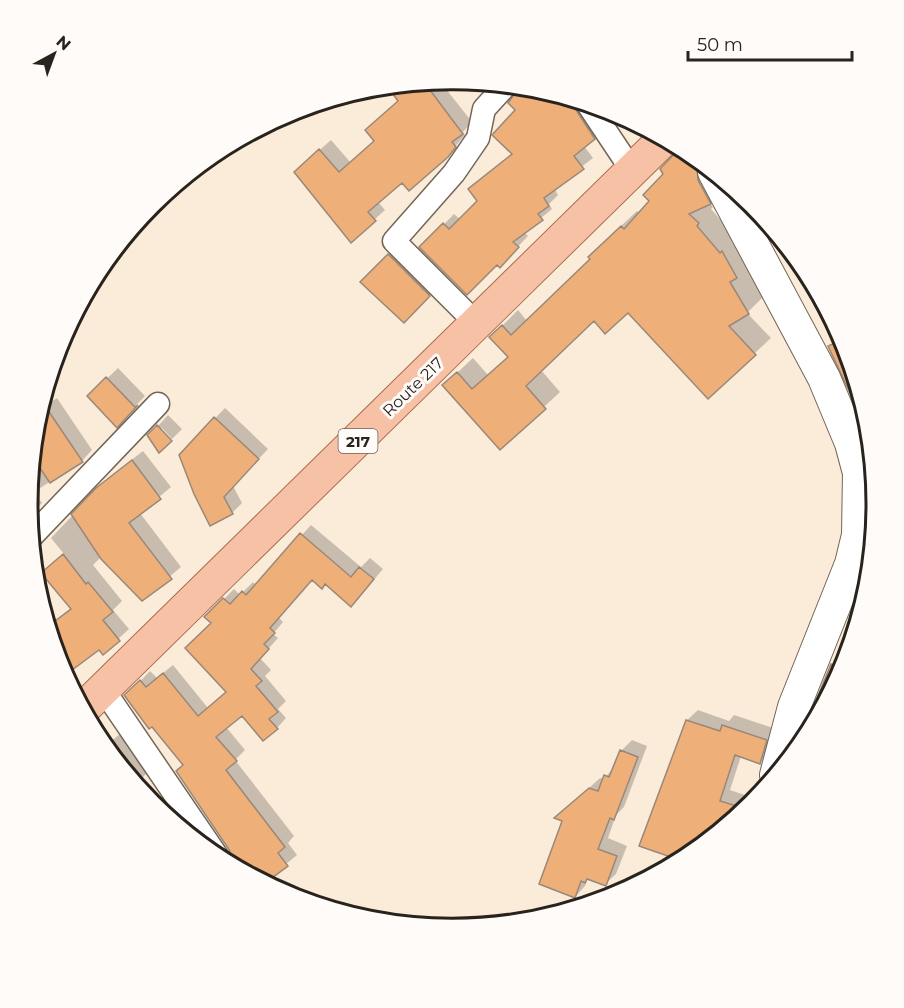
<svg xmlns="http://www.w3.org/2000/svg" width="904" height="1008" font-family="Montserrat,sans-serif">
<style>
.shadow{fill:#0003}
.building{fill:#eeaf78;stroke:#99887a;stroke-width:1.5}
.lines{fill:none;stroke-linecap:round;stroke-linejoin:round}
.street-casing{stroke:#736657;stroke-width:25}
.secondary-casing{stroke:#736657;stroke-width:34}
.primary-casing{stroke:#ac6e4f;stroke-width:35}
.street{stroke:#fff;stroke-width:22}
.secondary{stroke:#fff;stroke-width:32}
.primary{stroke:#f7c1a6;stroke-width:33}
.labels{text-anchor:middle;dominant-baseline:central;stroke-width:6;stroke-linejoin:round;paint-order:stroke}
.shield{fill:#fefbf8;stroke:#69645f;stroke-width:1.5}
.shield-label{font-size:15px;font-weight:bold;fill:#29231d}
.street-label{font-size:16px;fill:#29231d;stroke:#fefbf8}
.rim{fill:none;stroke:#29231d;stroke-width:3}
</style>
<rect width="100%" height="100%" fill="#fbecda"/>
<path class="shadow" d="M442,80l6,7 -2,2 26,33 -9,10 2,3 -18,21 -45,25 -24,21 7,8 -33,30 -46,-78 25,-22 20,23 25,-23 24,-40 -8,-15z
M521,86l14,1 53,16 16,25 -20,18 9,12 -39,30 4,7 -9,9 3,5 -28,23 4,4 -18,19 -88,-8 32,-33 7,6 18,-19 -9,-12 43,-36z
M609,110l6,1 7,4 -5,6z
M683,148l36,28 6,12 -15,15 3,4 -2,2 25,29 15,24 -5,5 17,30 -16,16 24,25 -63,59 -80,-86 -34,8 -53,51 19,22 -60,56 -56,-63 29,-27 15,17 21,-19 -18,-19 27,-27 9,11 65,-62 13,-18 32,-30 3,3 11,-13 14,-27 -3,-5z
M405,239l40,40 -26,26 -30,-50z
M841,335l28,86 2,22 -42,-96z
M118,368l27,28 -18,19 -38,-19z
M57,398l35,52 -10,11 -48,31 8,11 -14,13 -1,-12 8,-83 4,-11z
M225,408l43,41 -35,37 9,17 -10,10 -52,-58z
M168,415l14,14 -10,10 -11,-12 3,7 -15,2z
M143,451l28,36 -31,26 41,54 -38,32 -42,-42 -8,8 29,36 -9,9 16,19 -26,24 -4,-5 -35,27 -26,-78 18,23 16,-13 -19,-45 11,-8 -13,-16 57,-60z
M311,525l50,42 9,-9 13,11 -22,26 -48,-16 -34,39 4,4 -10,12 5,4 -18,20 11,12 -6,6 21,25 -8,8 8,9 -9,10 -35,-14 -16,13 19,23 -10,10 59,76 -6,7 9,12 -34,28 -32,-17 3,-7 -50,-95 -58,-68 24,-25 7,7 16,-13 35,43 20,-17 -15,-68 3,-16 18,-18 6,6 13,-13 3,3z
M872,557l-3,23 -3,-1z
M842,654l6,2 -3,11 -40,73 8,-27 19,-48z
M698,710l31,11 5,-6 42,14 -5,23 -11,10 -19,-6 -11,34 27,9 -78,63 8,-142z
M120,734l30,36 -15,15 -31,-38z
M632,740l15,6 -23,61 -8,8 -8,23 19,8 -11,28 -11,10 -17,-6 -3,8 -10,11 -11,-77 -7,-3 43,-39 4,1 11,-13 6,-15z"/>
<path class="building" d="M424,82l39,52 -11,8 4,5 -8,10 -39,34 -7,-8 -34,29 8,9 -25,22 -57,-71 25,-23 20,23 35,-31 -9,-11 33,-29 -12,-16z
M520,86l15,1 39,12 2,11 19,29 -21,17 10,13 -40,29 5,8 -11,8 5,6 -30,22 6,5 -19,21 -3,-3 -30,30 -48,-48 24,-24 6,6 28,-28 -9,-12 44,-35 -20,-19 23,-25 -7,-7z
M681,147l7,4 9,16 1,13 13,24 -22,10 10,9 -2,3 23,27 2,-2 15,27 -7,4 19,32 -20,12 27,29 -48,44 -80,-86 -23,21 -11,-13 -68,65 20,23 -46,41 -58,-65 15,-13 15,17 36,-32 -19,-20 13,-12 9,10 79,-76 -2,-2 33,-31 3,3 25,-28 -6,-6 20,-21 -3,-5z
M388,254l42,42 -26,27 -44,-41z
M843,339l16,50 -9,4 -22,-47z
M106,377l29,30 3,-2 -21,23 -30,-32z
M41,400l42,62 -33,21 -18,-27 3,-35z
M214,417l45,42 -35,38 9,17 -23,12 -16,-32 -15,-39z
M157,425l15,16 -13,12 -12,-18z
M132,460l29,39 -32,24 43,56 -30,22 -41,-42 -30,-45 25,-26z
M300,533l51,44 8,-10 15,12 -23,28 -26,-23 -3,5 -10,-9 -42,48 5,5 -11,11 5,5 -18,20 11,12 -6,5 22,26 -9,7 9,10 -15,12 -21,-25 -26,21 21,24 -11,9 59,77 -7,6 10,13 -23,17 -34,-18 -1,-14 -54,-80 7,-6 -31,-38 -3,2 -25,-34 16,-15 6,7 17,-14 35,43 28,-24 -41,-44 26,-25 -7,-6 19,-19 7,6 12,-13 4,4z
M63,554l23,30 2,-2 25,30 -10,8 17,21 -17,14 -4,-5 -35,26 -17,-49 24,-18 -30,-36z
M831,664l12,5 -40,74 8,-30z
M686,720l34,11 2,-6 45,15 -7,24 -25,-9 -15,46 27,8 -37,30 -8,-2 -3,12 -17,12 -43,-15z
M620,750l18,7 -24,63 -4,-2 -12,31 19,7 -11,30 -19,-7 -2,4 -4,-2 -6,17 -36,-14 23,-63 -8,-3 35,-30 9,3 6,-16 5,2z"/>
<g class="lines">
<g class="street-casing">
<path id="street" d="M587,103l46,69
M477,324l-83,-83 60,-68 24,-35 6,-29 23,-25
M30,538l128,-134
M103,689l116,170"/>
</g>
<g class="secondary-casing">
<path id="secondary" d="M714,172l110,206 27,65 8,30 -1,62 -7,29 -57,143 -18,68"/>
</g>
<g class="primary-casing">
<path id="primary" d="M82,710l583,-572"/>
</g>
<use href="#street" class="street"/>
<use href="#secondary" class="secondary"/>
<use href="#primary" class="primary"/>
</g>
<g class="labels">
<rect class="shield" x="338.5" y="429" width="39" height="24" rx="4.5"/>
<g class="shield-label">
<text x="358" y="441">217</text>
</g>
<g class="street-label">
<text transform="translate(413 387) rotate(-44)">Route 217</text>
</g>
</g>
<path d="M0 0H904V1008H0ZM38 504a414 414 0 1 1 828 0a414 414 0 1 1-828 0Z" fill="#fefbf8" fill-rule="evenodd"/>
<path class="rim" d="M38 504a414 414 0 1 1 828 0a414 414 0 1 1-828 0Z"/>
<g transform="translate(54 54) rotate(41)" stroke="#fefbf8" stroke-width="4.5" paint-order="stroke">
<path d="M0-4.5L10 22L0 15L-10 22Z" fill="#29231d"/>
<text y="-9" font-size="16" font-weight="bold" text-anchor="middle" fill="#29231d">N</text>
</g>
<path d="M688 51v9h164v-9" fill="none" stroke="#29231d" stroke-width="3"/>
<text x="697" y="51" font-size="18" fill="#29231d" stroke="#fefbf8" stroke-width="4.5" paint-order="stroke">50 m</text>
</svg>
